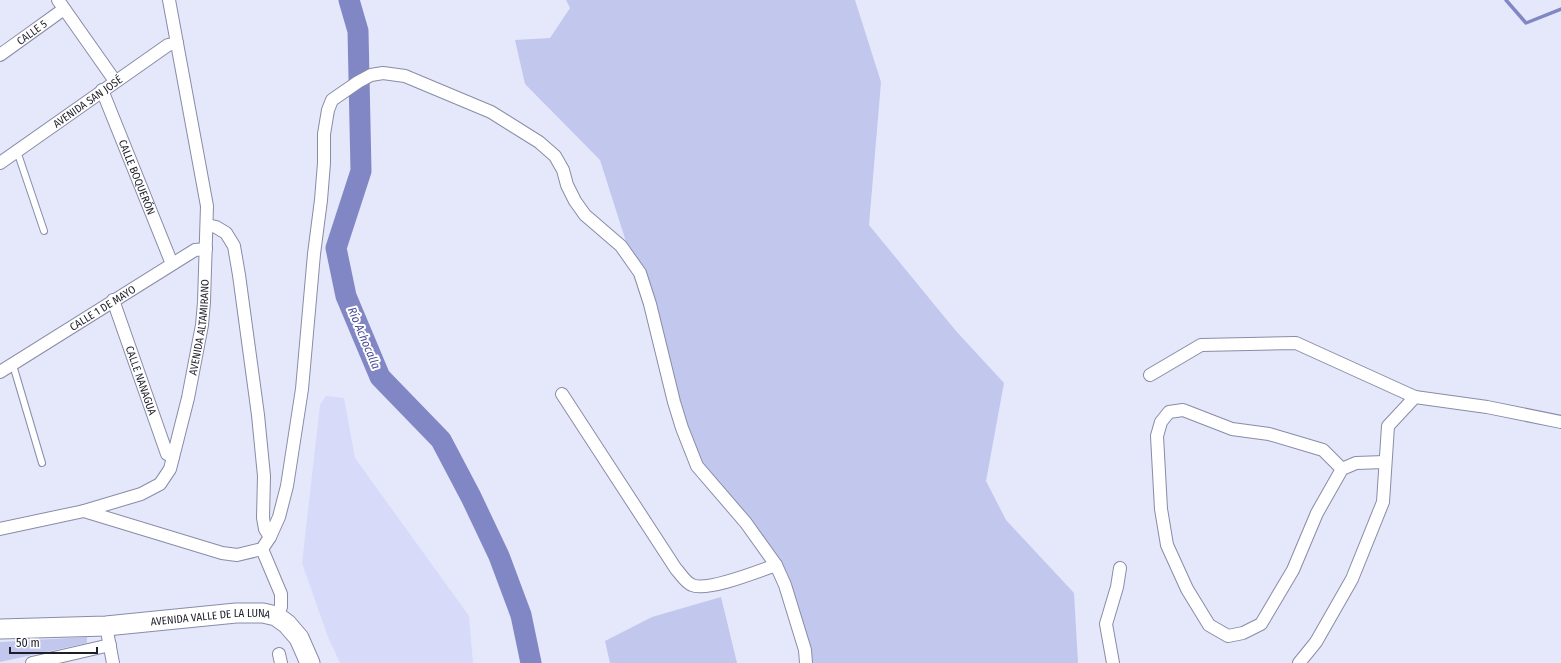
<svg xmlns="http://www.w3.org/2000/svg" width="1561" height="663" font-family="'Fira Sans Condensed',sans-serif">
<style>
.built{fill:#d7dbf9}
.green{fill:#c2c7ee}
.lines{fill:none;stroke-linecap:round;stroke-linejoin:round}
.stream{stroke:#8187c4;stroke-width:3.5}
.river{stroke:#8187c4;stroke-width:21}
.lane-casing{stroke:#888ca7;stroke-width:8}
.street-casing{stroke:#888ca7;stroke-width:14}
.primary-casing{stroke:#888ca7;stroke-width:21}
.lane{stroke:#fff;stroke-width:6}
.street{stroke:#fff;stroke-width:12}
.primary{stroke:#fff;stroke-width:19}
.labels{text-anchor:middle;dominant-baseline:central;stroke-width:4;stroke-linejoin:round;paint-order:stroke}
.street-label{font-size:11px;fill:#1d1e28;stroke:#fff}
.water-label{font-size:12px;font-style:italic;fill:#4a4c98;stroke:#fff}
</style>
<rect width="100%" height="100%" fill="#e5e8fa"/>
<path class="built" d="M326,396l18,2 11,60 114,158 4,47h-133l-12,-26 -26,-74 18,-158z"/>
<path class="green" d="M566,0h289l26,82 -12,143 87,106 48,52 -18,98 20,39 68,73 4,70h-270l-32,-92 -76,-98 -30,-65 -35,-138 -35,-110 -75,-76 -10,-44 35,-2 20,-30z
M721,597l16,66h-127l-5,-22 47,-24z
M87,637v6l-87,19v-20z"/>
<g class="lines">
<path class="stream" d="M1506,0l20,23 35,-14"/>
<path class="river" d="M349,0l9,31 3,140 -25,77 10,48 34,81 61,63 30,57 28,59 22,59 10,48"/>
<g class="lane-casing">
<path id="lane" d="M17,151l27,80
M13,365l29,98"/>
</g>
<g class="street-casing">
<g id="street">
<path d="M58,0l57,81"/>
<path id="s1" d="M0,55l64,-46"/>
<path id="s2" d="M102,90l70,174"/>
<path id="s3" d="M0,163l168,-118 9,-2"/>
<path d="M207,225l9,2 10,6 8,13 5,29 19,140 6,61 -1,42 2,11 5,8"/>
<path id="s4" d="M113,300l54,154 6,3"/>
<path id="s5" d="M0,372l195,-122 11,-1"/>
<path d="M1150,375l51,-30 95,-2 119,54"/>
<path d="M562,394l114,175c5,5 9,13 16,16 15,7 67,-14 84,-20"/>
<path d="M1342,469l-19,-19 -54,-16 -37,-5 -49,-19 -14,2 -8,10 -4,14 4,73 6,36 20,44 22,36 19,11 15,-3 18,-9 32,-54 24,-57 25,-44 14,-6 29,-1"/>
<path d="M84,511l138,42 15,2 25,-6 8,-12 9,-20 8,-31 15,-97 12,-135 7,-54 3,-37v-29l4,-24 4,-10 26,-18 13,-7 12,-2 22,3 86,36 48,30 16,14 8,14 4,15 8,16 10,14 36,31 19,27 10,31 24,98 8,26 15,38 49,57 30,42 9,20 20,65 1,13"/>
<path id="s6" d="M0,529l84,-18 57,-17 19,-10 10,-15 18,-71 14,-73 2,-23 3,-96 -38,-206"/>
<path d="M262,549l19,45v13l-5,9"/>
<path d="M106,626l7,37"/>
<path d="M279,654l2,9"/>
<path d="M32,663l78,-18"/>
<path d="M1113,663l-7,-39 11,-37 3,-19"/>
<path d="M1299,663l17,-21 36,-63 31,-77 5,-76 27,-29 72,10 74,15"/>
</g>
</g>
<g class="primary-casing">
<g id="primary">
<path id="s7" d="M0,629l106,-3 130,-13h27l13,3 11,8 12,14 11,25"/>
</g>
</g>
<use href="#lane" class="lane"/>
<use href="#street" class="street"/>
<use href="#primary" class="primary"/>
</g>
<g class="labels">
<g class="street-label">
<text stroke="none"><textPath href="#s1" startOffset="39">CALLE 5</textPath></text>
<text stroke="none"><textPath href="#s3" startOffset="107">AVENIDA SAN JOSÉ</textPath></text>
<text stroke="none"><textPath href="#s2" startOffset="94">CALLE BOQUERÓN</textPath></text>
<text stroke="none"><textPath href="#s5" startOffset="121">CALLE 1 DE MAYO</textPath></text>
<text stroke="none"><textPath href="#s6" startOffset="330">AVENIDA ALTAMIRANO</textPath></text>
<text stroke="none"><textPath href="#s4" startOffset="85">CALLE NANAGUA</textPath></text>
<text stroke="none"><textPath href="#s7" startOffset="211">AVENIDA VALLE DE LA LUNA</textPath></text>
</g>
<g class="water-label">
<text transform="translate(364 338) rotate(67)">Río Achocalla</text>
</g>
</g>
<path d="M10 647v6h87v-6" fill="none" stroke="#1d1e28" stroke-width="2"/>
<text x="16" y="647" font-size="12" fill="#1d1e28" stroke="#ffffff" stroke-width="3" paint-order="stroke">50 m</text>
</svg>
